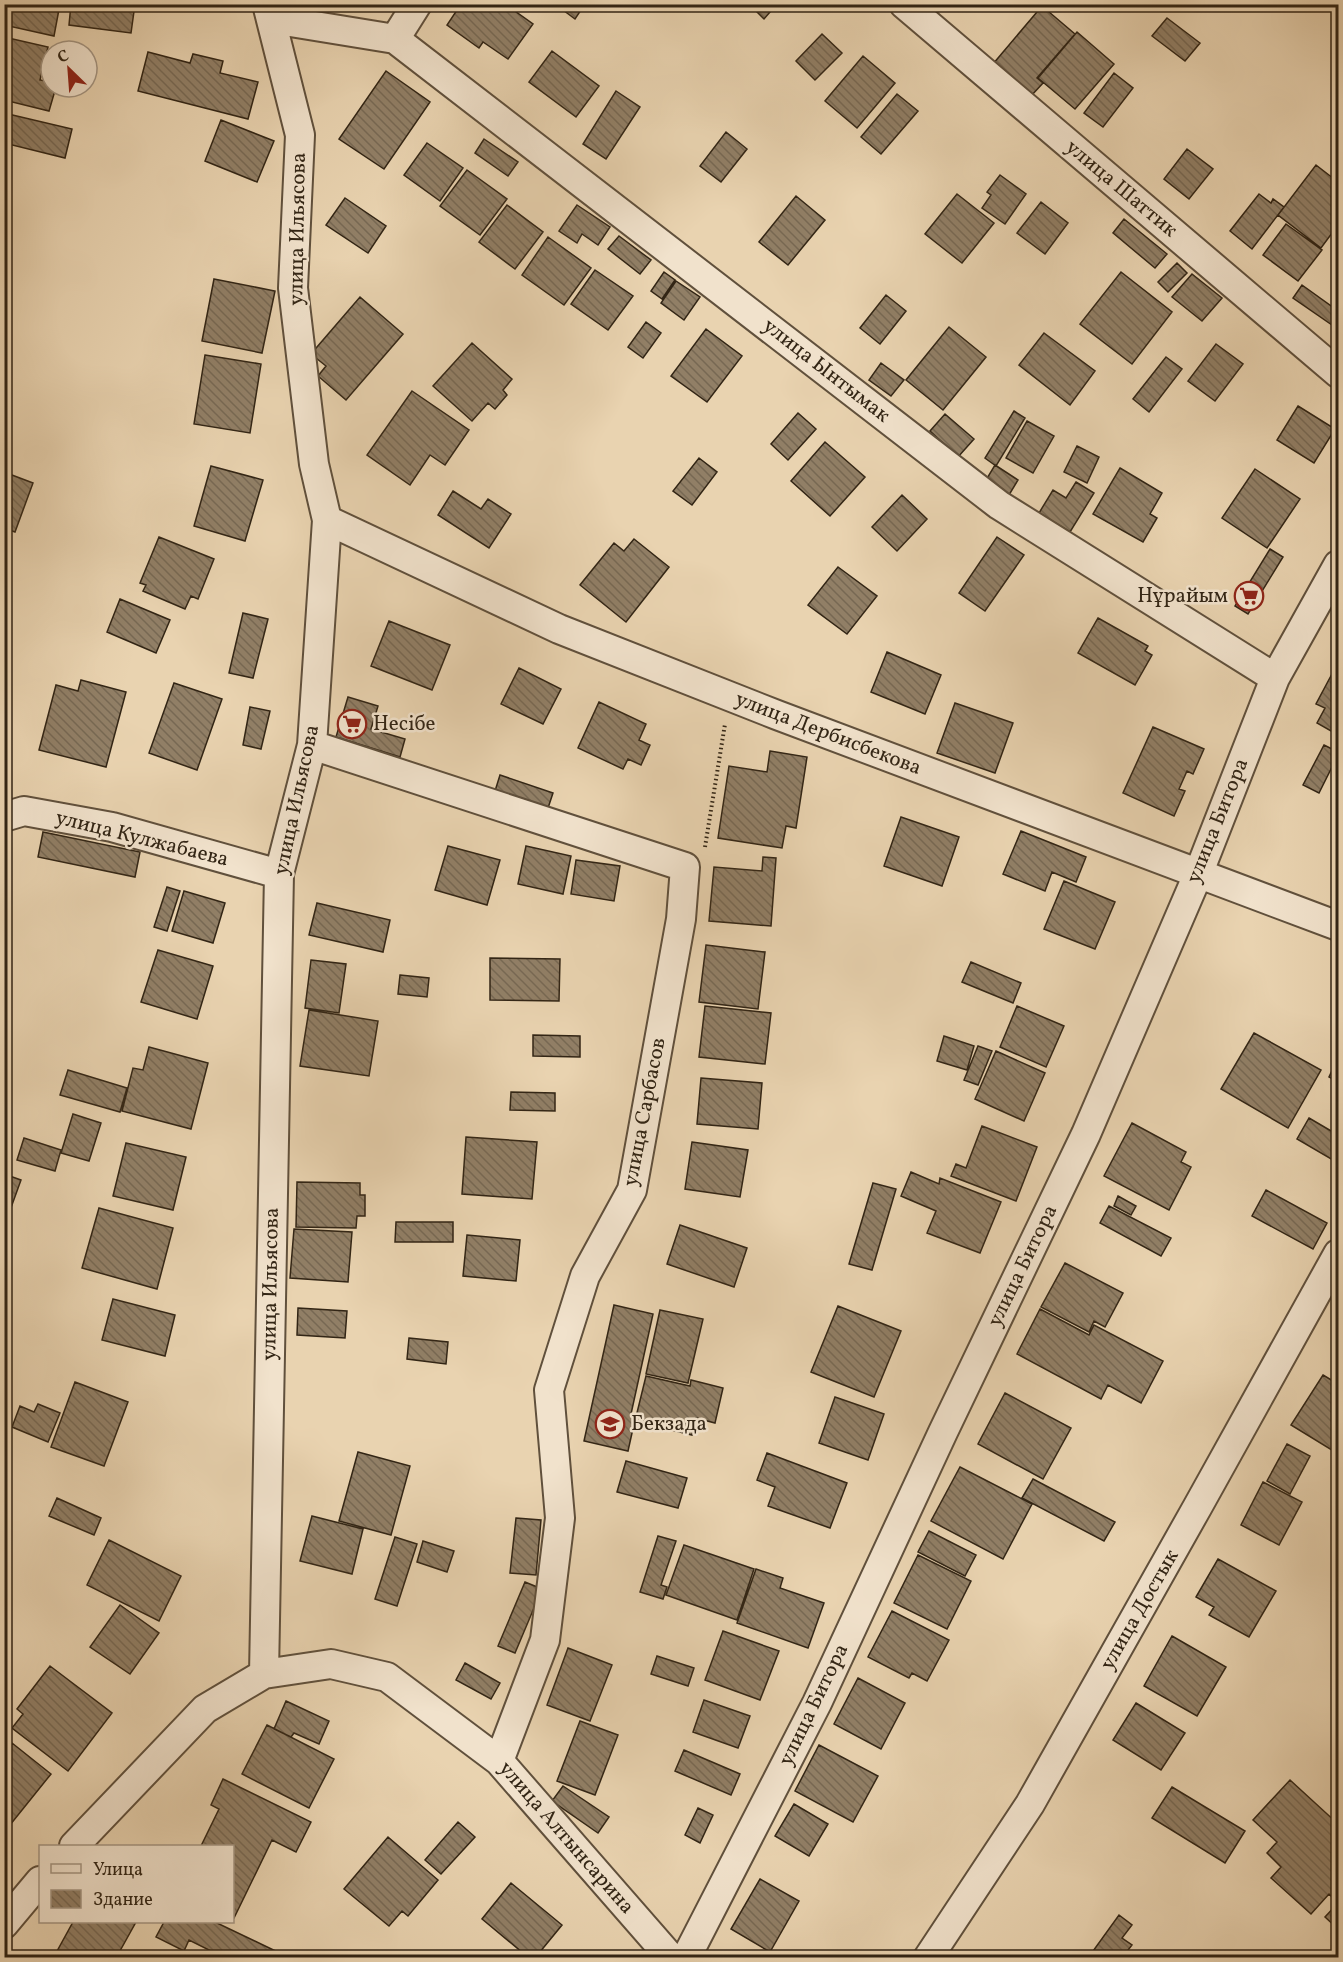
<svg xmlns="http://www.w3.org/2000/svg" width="1343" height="1962" font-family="Vollkorn,serif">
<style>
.building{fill:url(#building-back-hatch);stroke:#322515;stroke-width:1.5}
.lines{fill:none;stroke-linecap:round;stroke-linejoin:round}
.minor-casing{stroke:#60503c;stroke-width:32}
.path{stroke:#322515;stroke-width:4;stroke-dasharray:1.5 3;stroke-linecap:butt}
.minor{stroke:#f1e2cc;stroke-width:28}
.labels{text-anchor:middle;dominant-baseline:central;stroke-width:5;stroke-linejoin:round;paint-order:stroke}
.street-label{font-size:21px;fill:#322515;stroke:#f1e2cc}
.poi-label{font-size:21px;fill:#322515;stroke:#f1e2cc;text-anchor:start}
</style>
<defs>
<pattern id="building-back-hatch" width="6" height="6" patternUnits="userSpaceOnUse" patternTransform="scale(1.5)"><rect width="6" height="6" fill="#917f66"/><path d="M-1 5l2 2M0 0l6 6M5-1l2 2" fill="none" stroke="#776853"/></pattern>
</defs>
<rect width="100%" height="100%" fill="#e9d3b0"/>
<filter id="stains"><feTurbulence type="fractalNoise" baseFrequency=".00333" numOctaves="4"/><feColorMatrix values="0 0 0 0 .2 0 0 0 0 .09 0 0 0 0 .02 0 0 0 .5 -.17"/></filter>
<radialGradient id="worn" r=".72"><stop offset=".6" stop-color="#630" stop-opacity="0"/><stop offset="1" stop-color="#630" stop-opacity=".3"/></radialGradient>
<path class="building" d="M4,4h56l-6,32 -50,-11z
M71,4h64l-4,29 -62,-8z
M461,4h44l28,20 -25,35 -25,-17 -4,6 -32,-23z
M555,4h30l-10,15z
M749,4h28l-13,15z
M1042,6l33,28 -38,44 6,5 -12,13 -38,-32z
M1167,18l33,25 -15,18 -33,-25z
M1077,32l37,32 -39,45 -37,-31z
M822,34l20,19 -27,27 -19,-19z
M4,37l44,10 -8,33 11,2v5h5l-7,24 -45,-11z
M552,51l47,35 -23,31 -47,-35z
M148,52l42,11 3,-9 30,7 -3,12 38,9 -10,37 -110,-28z
M863,56l32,27 -38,45 -32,-27z
M386,71l44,31 -46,67 -45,-30z
M1114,73l19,15 -30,39 -19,-14z
M616,91l24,16 -34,52 -23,-15z
M897,94l21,17 -37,43 -20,-17z
M4,113l68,16 -7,29 -61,-15z
M221,120l53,21 -17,41 -52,-21z
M726,132l21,17 -26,33 -21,-16z
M484,139l34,23 -10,14 -33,-23z
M427,143l36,25 -23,33 -36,-26z
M1187,149l26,20 -24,30 -25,-20z
M1316,165l22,17v43l-17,23 -43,-33z
M467,170l40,29 -27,36 -40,-29z
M1000,175l26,19 -21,30 -23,-16 9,-13 -4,-3z
M957,194l37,29 -32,40 -37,-29z
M1259,194l12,9 2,-4 11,8 -32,42 -22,-18z
M796,196l29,24 -37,45 -29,-23z
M345,198l41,28 -18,27 -42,-28z
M1041,202l27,21 -23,31 -28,-21z
M507,205l36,27 -28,37 -36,-27z
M577,205l33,22 -12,18 -16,-11 -5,9 -18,-12z
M1124,219l43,35 -12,14 -42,-35z
M1286,224l36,26 -24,31 -35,-26z
M619,236l32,24 -11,14 -32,-25z
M548,237l43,31 -27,37 -42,-30z
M1177,263l10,10 -19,19 -10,-10z
M595,270l38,26 -25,34 -37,-26z
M664,272l11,8 -13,19 -11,-8z
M1121,272l51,40 -40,52 -52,-40z
M1192,274l30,24 -20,23 -30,-24z
M214,279l61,12 -13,62 -60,-12z
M676,281l24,16 -16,23 -23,-17z
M1302,285l36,26v5l-6,9 -39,-27z
M886,295l20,16 -26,33 -20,-16z
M360,297l43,37 -57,66 -28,-24 8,-10 -15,-12z
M646,322l15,11 -18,25 -15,-11z
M949,327l37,30 -43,53 -37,-30z
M706,329l36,27 -35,46 -36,-26z
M1044,333l51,38 -25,34 -51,-40z
M472,343l40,36 -9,11 4,5 -12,14 -7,-6 -16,18 -39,-35z
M1216,344l27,20 -28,37 -27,-20z
M205,355l56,9 -11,69 -56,-9z
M1166,357l16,12 -33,43 -16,-13z
M881,363l23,17 -13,16 -22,-16z
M412,391l57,39 -24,35 -15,-10 -20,30 -43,-30z
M1298,406l37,23 -21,34 -37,-23z
M1014,411l11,7 -29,48 -11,-8z
M798,413l18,16 -28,31 -17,-16z
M945,414l29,25 -16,18 -28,-26z
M1027,421l27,15 -21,37 -27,-15z
M825,442l40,35 -35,39 -39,-35z
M1077,446l22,11 -12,26 -23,-11z
M699,458l18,14 -25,33 -19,-14z
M995,465l23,15 -9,15 -23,-15z
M211,466l52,14 -18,61 -51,-15z
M1120,468l42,25 -12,21 7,4 -14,24 -50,-28z
M1255,469l45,30 -33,49 -45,-30z
M4,472l29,11 -18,49 -11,-4z
M1076,482l18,11 -24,39 -31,-19 14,-23 13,8z
M453,491l28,18 7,-10 23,15 -22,34 -51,-33z
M902,495l25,24 -30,32 -25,-24z
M159,537l55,22 -16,40 -7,-3 -6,13 -42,-18 3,-6 -6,-2z
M997,537l27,18 -39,56 -26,-18z
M634,539l35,28 -43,55 -46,-37 34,-42 10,8z
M1270,549l13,8 -35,57 -13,-8z
M838,567l39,29 -30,38 -39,-29z
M120,599l50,21 -14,33 -49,-21z
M243,613l25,6 -15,59 -24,-5z
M1098,618l50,28 -3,5 7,4 -17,30 -57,-32z
M389,621l61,24 -18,45 -61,-24z
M887,652l54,23 -16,39 -54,-22z
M519,668l42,21 -18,35 -42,-20z
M1333,672l5,3v60l-21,-12 8,-15 -9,-4z
M81,680l45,12 -20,75 -67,-17 17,-65 22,6z
M174,683l48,16 -25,71 -48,-17z
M348,697l30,9 -7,23 34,10 -5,18 -64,-20z
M599,702l47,22 -7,16 11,5 -9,20 -13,-6 -5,10 -45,-21z
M955,703l58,20 -18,50 -58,-20z
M250,707l20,4 -9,38 -18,-4z
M1153,727l51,22 -11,25 -6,-3 -8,18 6,2 -11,25 -51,-23z
M1324,745l14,7v3l-19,38 -16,-8z
M770,751l37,6 -11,71 -10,-2 -4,22 -64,-10 11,-72 38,6z
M500,775l53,18 -5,15 -53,-17z
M901,817l58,20 -17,49 -58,-20z
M1021,831l65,26 -10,25 -24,-10 -7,19 -42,-17z
M43,832l97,20 -5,25 -97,-20z
M448,846l52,14 -13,45 -52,-15z
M526,846l45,10 -8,38 -45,-10z
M763,857l13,1 -5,68 -62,-5 5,-54 48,4z
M576,860l44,6 -6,35 -43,-7z
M1064,881l51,21 -20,47 -51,-20z
M167,887l13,4 -13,40 -13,-4z
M184,891l41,12 -12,40 -41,-12z
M317,903l73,17 -7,32 -74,-17z
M706,945l59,7 -7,57 -59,-7z
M158,950l55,16 -16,53 -56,-17z
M490,958l70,1 -1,42 -69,-1z
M311,960l35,4 -7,49 -34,-5z
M971,962l50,21 -8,20 -51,-21z
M400,975l29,3 -2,19 -29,-3z
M705,1006l66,7 -6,51 -66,-7z
M1017,1006l47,20 -18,41 -46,-20z
M309,1010l69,11 -9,55 -69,-10z
M1254,1033l67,37 -33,58 -67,-39z
M533,1035l47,1v21l-47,-1z
M944,1036l30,10 -7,24 -30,-9z
M978,1046l14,5 -14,34 -14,-5z
M149,1047l59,16 -17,66 -69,-18 11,-43 10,2z
M996,1051l49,22 -21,48 -49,-22z
M1338,1058v24l-9,-5z
M68,1070l59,18 -7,24 -60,-17z
M701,1078l61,5 -4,46 -61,-5z
M511,1092l44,1v18l-45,-1z
M73,1114l28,9 -12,38 -28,-8z
M1309,1118l29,17v28l-41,-24z
M1132,1123l54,29 -5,10 10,5 -22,43 -65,-34z
M982,1126l55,21 -21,54 -65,-25 5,-12 10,4z
M466,1137l71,5 -5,57 -70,-5z
M24,1138l37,12 -6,21 -38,-11z
M692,1142l56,8 -8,47 -55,-8z
M126,1143l60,14 -13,53 -60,-14z
M911,1172l28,12 1,-6 61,24 -21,51 -53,-20 9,-22 -35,-15z
M4,1174l17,6 -17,47z
M297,1182l63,1v12h5v21h-8l-1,12 -60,-1z
M873,1183l23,6 -24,81 -23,-6z
M1266,1190l61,33 -14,26 -61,-33z
M1118,1196l18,10 -5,9 -17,-9z
M1109,1206l62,32 -10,18 -61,-33z
M99,1208l74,20 -16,61 -75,-21z
M396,1222h57v20h-58z
M680,1225l67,23 -13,39 -67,-23z
M294,1229l58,3 -4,50 -58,-4z
M467,1235l53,5 -4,41 -53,-5z
M1065,1263l58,30 -18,34 -11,-6 -5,11 -48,-25z
M113,1299l62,16 -10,41 -63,-16z
M614,1305l39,9 -22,100 5,1 -8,36 -44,-10z
M838,1306l63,25 -27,66 -63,-25z
M298,1308l49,3 -2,27 -48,-3z
M1040,1309l49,26 5,-10 69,36 -22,42 -33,-18 -7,14 -84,-45z
M660,1310l43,9 -15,64 -42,-9z
M409,1338l39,4 -2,22 -39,-5z
M1323,1375l15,9v63l-3,5 -44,-27z
M646,1376l44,10 1,-6 32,8 -8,35 -19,-5 -4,17 -57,-14z
M75,1382l53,20 -24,64 -53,-19z
M1005,1393l66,35 -28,51 -65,-35z
M835,1397l49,17 -16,46 -49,-17z
M38,1404l22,9 -12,29 -36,-15 8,-21 14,6z
M1287,1444l23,12 -20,38 -23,-13z
M358,1452l52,14 -19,69 -52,-14z
M767,1453l80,30 -17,45 -62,-22 7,-19 -18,-7z
M626,1461l61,17 -9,30 -61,-16z
M960,1467l72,37 -29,55 -72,-38z
M1033,1479l82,43 -11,19 -82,-43z
M1263,1482l39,20 -23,43 -38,-20z
M57,1498l44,20 -7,17 -45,-19z
M312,1516l51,13 -11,45 -52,-13z
M516,1518l25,2 -5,55 -26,-2z
M929,1531l47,24 -11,21 -47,-24z
M658,1536l18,5 -15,44 6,2 -4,12 -23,-7z
M395,1537l22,7 -20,62 -22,-7z
M109,1540l72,36 -22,45 -72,-36z
M423,1541l31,10 -7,21 -30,-10z
M684,1545l70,24 -17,51 -71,-25z
M918,1555l53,26 -24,48 -53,-26z
M1218,1559l58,32 -27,46 -40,-22 5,-8 -18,-10z
M756,1569l27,9 -3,10 44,15 -16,45 -71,-25z
M525,1582l17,7 -27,64 -17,-7z
M120,1605l39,28 -29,41 -40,-27z
M892,1611l57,29 -22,41 -15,-8 -3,5 -41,-21z
M723,1631l56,20 -19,49 -55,-20z
M1172,1636l54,31 -29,49 -53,-30z
M568,1648l44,17 -22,56 -43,-16z
M657,1656l37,12 -6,18 -37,-12z
M465,1663l35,20 -9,16 -35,-19z
M50,1666l62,47 -44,58 -56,-43 11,-14 -6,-5z
M858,1678l47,25 -24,46 -47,-25z
M704,1700l46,16 -12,32 -45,-16z
M286,1701l43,20 -10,23 -25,-11 -3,4 -17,-8z
M1136,1703l49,30 -24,37 -48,-30z
M580,1721l38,14 -23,60 -38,-14z
M267,1725l67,34 -25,49 -67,-34z
M12,1743l39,31 -41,51 -6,-4v-74l4,2z
M819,1745l59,31 -25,46 -58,-31z
M684,1750l56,24 -9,21 -56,-24z
M223,1779l88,43 -15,30 -24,-12 -38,78 -2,-1v-71h-31l18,-37 -8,-4z
M1290,1780l48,44v79l-9,-9 -18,20 -40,-36 10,-11 -14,-14 10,-11 -24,-22z
M563,1786l46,31 -11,16 -46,-32z
M1172,1787l73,44 -20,32 -73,-45z
M794,1804l34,20 -19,32 -34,-20z
M698,1808l15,7 -13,28 -15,-8z
M458,1822l17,15 -34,37 -16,-14z
M388,1837l50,43 -30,36 -6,-5 -13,15 -45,-37z
M760,1879l39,22 -29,51 -39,-23z
M511,1883l51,42 -27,33h-6l-47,-39z
M1338,1903v26l-13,-12z
M1119,1915l13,10 -10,13 10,7 -10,13h-34z
M73,1922h63l-20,36h-52l-8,-5z
M164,1922h51l73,35 -63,1 -36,-18 -5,11 -28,-14z"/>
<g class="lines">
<g class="minor-casing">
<path id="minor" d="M904,4l434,369
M272,19l123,20 22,-35
M395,39l604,466 276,173
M327,520l232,109 218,86 561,211
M312,745l373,122 -4,52 -49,271 -47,86 -36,114 11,128 -15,122 -46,121
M4,817l20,-6 88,16 167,47
M264,1674l15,-800 33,-129 15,-225 -13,-56 -21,-176 7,-153 -33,-131
M74,1846l131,-137 59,-35 67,-10 56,13 112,84 172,197
M4,1924l36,-43
M686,1958l131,-255 126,-271 143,-298 113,-262 76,-194 63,-113
M928,1958l102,-154 168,-298 140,-252"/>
</g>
<path class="path" d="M705,847l20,-123"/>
<use href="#minor" class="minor"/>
</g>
<defs>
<g id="supermarket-ring" transform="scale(1.5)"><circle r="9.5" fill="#f1e2cc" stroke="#8f2418" stroke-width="1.5"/><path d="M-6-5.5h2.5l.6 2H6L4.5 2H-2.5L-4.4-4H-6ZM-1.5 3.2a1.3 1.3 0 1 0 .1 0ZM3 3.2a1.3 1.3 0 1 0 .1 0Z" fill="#8f2418"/></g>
<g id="school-ring" transform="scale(1.5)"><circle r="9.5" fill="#f1e2cc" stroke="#8f2418" stroke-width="1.5"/><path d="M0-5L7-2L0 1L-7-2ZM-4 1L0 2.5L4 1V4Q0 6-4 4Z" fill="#8f2418"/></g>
</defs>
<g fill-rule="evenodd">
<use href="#supermarket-ring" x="1249" y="596"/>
<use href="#supermarket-ring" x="352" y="724"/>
<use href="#school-ring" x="610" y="1424"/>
</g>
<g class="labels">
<g class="street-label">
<text transform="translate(1121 189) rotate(40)">улица Шаттик</text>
<text transform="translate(298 229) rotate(-89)">улица Ильясова</text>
<text transform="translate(826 371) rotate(38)">улица Ынтымак</text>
<text transform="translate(828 734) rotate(21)">улица Дербисбекова</text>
<text transform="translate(297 800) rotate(-78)">улица Ильясова</text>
<text transform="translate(1218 821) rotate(-68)">улица Битора</text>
<text transform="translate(142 839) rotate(14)">улица Кулжабаева</text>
<text transform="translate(645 1112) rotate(-79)">улица Сарбасов</text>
<text transform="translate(1023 1266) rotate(-64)">улица Битора</text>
<text transform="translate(271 1284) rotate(-89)">улица Ильясова</text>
<text transform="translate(1140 1610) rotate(-60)">улица Достык</text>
<text transform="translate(814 1705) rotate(-64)">улица Битора</text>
<text transform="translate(566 1838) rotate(49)">улица Алтынсарина</text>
</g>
<g class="poi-label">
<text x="1228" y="596" text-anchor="end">Нұрайым</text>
<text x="373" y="724">Несібе</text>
<text x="631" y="1424">Бекзада</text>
</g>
</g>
<rect width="1343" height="1962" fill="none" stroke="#e9d3b0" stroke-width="24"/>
<rect x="6" y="6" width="1331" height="1950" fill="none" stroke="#322515" stroke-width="3"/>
<rect x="12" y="12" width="1319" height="1938" fill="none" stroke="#322515" stroke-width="1.5"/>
<rect x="39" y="1845" width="195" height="78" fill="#f1e2cc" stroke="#a59683" stroke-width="1.5"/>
<rect x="51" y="1864" width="30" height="9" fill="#f1e2cc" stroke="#a59683" stroke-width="1.5"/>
<text x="93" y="1875" font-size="18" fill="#322515">Улица</text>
<rect x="51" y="1890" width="30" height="18" fill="url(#building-back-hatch)" stroke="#a59683" stroke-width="1.5"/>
<text x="93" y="1905" font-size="18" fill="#322515">Здание</text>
<g transform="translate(69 69) rotate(335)"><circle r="28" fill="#f1e2cc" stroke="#a59683" stroke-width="1.5"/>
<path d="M0-4.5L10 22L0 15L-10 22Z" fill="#8f2418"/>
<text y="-9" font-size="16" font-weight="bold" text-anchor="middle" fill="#322515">С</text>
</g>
<rect width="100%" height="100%" filter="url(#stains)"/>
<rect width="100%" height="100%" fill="url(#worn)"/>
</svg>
